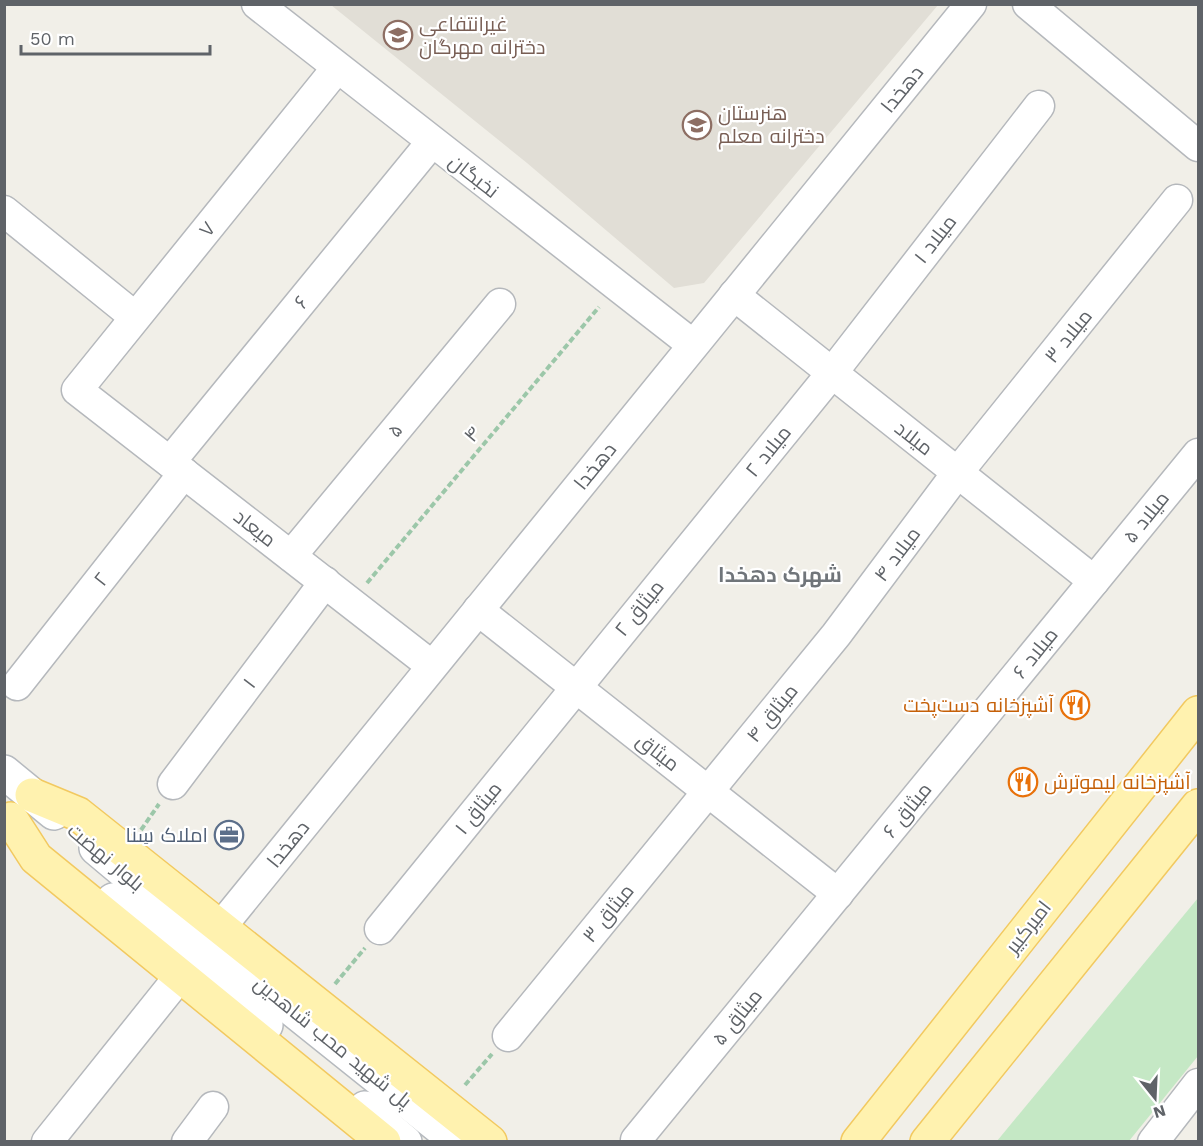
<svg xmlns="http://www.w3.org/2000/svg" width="1203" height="1146" font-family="'Work Sans',Cairo,sans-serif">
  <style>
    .education { fill: #e1ded6 }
    .green { fill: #c5e8c5 }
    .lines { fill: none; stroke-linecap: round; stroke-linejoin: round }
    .street-casing { stroke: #b5b8bc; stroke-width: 33 }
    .secondary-casing { stroke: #b6babf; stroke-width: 36 }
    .primary-casing { stroke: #f2c960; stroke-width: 36 }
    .path { stroke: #9cc7a9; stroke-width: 4; stroke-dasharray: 6 3; stroke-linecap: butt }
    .street { stroke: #fff; stroke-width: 30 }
    .secondary { stroke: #fff; stroke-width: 33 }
    .primary { stroke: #fff2af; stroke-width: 33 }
    .labels { text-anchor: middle; stroke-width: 4.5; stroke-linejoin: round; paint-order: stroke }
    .education-label { font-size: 20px; fill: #785e54; stroke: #fff; text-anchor: start }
    .street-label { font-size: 20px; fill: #5f6368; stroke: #fff }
    .food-label { font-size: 20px; fill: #c56008; stroke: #fff; text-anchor: end }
    .service-label { font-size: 20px; fill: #4e5e75; stroke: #fff; text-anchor: end }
    .neighbourhood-label { font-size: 21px; font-weight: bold; fill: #70757a; stroke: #fff }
  </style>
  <rect width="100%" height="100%" fill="#f1efe8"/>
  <polygon class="education" points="331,5 938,5 704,283 674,288 527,163"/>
  <polygon class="green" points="1198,898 1198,1056 1129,1141 997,1141"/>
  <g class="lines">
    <g class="street-casing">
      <g id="street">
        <polyline points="257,4 693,345"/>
        <polyline points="1028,4 1198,146"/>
        <polyline points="337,68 77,390 432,666"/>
        <polyline points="4,211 135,317"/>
        <polyline points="734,295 1094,581"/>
        <polyline points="170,462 431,143"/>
        <polyline points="291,556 500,304"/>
        <polyline points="478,610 838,894"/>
        <polyline points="17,685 184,473"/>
        <polyline points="173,784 325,582"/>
        <polyline points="219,929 971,4"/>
        <polyline points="380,929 832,373 1039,106"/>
        <polyline points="508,1036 836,635 958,472 1177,200"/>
        <polyline points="636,1140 1198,454"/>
        <polyline points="47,1142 180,976"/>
        <polyline points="187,1142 213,1107"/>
        <polyline points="1153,1142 1198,1084"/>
      </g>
    </g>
    <g class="secondary-casing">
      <g id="secondary">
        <polyline points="4,772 54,813"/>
        <polyline points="96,848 208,942 458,1142"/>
        <polyline points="113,900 266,1025"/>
        <polyline points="365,1108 405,1142"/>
      </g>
    </g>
    <g class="primary-casing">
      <g id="primary">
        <polyline points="32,795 78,814 490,1142"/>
        <polyline points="11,819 36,858 384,1142"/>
        <polyline points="858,1142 1198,713"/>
        <polyline points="927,1142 1198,806"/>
      </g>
    </g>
    <g class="path">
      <polyline points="367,583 599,307"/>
      <polyline points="141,830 159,804"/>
      <polyline points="335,984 365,948"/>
      <polyline points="465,1085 492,1054"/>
    </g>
    <use href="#street" class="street"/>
    <use href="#secondary" class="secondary"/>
    <use href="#primary" class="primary"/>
  </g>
  <defs>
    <g id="school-ring" transform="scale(1.5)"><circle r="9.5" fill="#fff" stroke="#8d6e63" stroke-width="1.5"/><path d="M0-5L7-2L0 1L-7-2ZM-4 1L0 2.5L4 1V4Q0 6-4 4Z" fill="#8d6e63"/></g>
    <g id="restaurant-ring" transform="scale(1.5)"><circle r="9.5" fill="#fff" stroke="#e8710a" stroke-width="1.5"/><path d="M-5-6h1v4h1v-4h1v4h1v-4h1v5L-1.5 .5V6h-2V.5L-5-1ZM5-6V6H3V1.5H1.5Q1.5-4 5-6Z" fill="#e8710a"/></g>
    <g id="office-ring" transform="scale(1.5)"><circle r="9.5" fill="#fff" stroke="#5c6f8a" stroke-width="1.5"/><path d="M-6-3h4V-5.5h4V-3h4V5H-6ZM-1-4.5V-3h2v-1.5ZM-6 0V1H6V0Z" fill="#5c6f8a"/></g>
  </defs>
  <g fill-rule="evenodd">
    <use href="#school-ring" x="398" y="35"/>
    <use href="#school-ring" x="697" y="125"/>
    <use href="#restaurant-ring" x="1075" y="705"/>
    <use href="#restaurant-ring" x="1023" y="782"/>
    <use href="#office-ring" x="229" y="835"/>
  </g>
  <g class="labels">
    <g class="education-label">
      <text x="419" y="31">غیرانتفاعی<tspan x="419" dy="23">دخترانه مهرگان</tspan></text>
      <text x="718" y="120">هنرستان<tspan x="718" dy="23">دخترانه معلم</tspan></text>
    </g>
    <g class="street-label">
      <text transform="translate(902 89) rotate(-51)" y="7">دهخدا</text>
      <text transform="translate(474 176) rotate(38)" y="7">نخبگان</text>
      <text transform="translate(207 229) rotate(-51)" y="7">۷</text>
      <text transform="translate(935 239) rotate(-52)" y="7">میلاد ۱</text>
      <text transform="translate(301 302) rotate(-51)" y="7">۶</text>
      <text transform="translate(1068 336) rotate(-51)" y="7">میلاد ۳</text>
      <text transform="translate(395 430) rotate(-50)" y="7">۵</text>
      <text transform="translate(472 434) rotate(-50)" y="7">۴</text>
      <text transform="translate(914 438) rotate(38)" y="7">میلاد</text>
      <text transform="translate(768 451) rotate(-51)" y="7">میلاد ۲</text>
      <text transform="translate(595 466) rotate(-51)" y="7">دهخدا</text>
      <text transform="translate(1146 517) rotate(-51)" y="7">میلاد ۵</text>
      <text transform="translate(255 528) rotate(38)" y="7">میعاد</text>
      <text transform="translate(897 554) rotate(-53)" y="7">میلاد ۴</text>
      <text transform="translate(101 579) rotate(-52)" y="7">۲</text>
      <text transform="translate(639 608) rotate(-51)" y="7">میثاق ۲</text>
      <text transform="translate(1035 653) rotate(-51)" y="7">میلاد ۶</text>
      <text transform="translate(249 683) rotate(-53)" y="7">۱</text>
      <text transform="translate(772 713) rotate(-51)" y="7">میثاق ۴</text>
      <text transform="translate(658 752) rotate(38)" y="7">میثاق</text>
      <text transform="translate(478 808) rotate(-51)" y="7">میثاق ۱</text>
      <text transform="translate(907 810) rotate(-51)" y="7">میثاق ۶</text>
      <text transform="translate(288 844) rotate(-51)" y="7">دهخدا</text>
      <text transform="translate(106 857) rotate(40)" y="7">بلوار نهضت</text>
      <text transform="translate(608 913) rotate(-51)" y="7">میثاق ۳</text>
      <text transform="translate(1028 927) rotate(-52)" y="7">امیرکبیر</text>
      <text transform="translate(737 1017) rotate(-51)" y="7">میثاق ۵</text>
      <text transform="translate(333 1042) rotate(39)" y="7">پل شهید محب شاهدین</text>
    </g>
    <g class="food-label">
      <text x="1054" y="712">آشپزخانه دست‌پخت</text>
      <text x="1044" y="789" text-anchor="start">آشپزخانه لیموترش</text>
    </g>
    <g class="service-label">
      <text x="208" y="842">املاک سِنا</text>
    </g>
    <g class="neighbourhood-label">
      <text x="780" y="582">شهرک دهخدا</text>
    </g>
  </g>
  <rect width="1203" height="1146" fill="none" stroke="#5f6368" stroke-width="12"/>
  <g transform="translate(1155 1098) rotate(162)" stroke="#ffffff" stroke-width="4.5" paint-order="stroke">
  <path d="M0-4.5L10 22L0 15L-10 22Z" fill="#5f6368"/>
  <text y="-9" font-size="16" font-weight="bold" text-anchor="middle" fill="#5f6368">N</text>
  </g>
  <path d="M21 45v9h189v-9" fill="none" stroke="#5f6368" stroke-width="3"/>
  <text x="30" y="45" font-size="18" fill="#5f6368" stroke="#ffffff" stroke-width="4.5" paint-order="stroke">50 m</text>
</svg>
